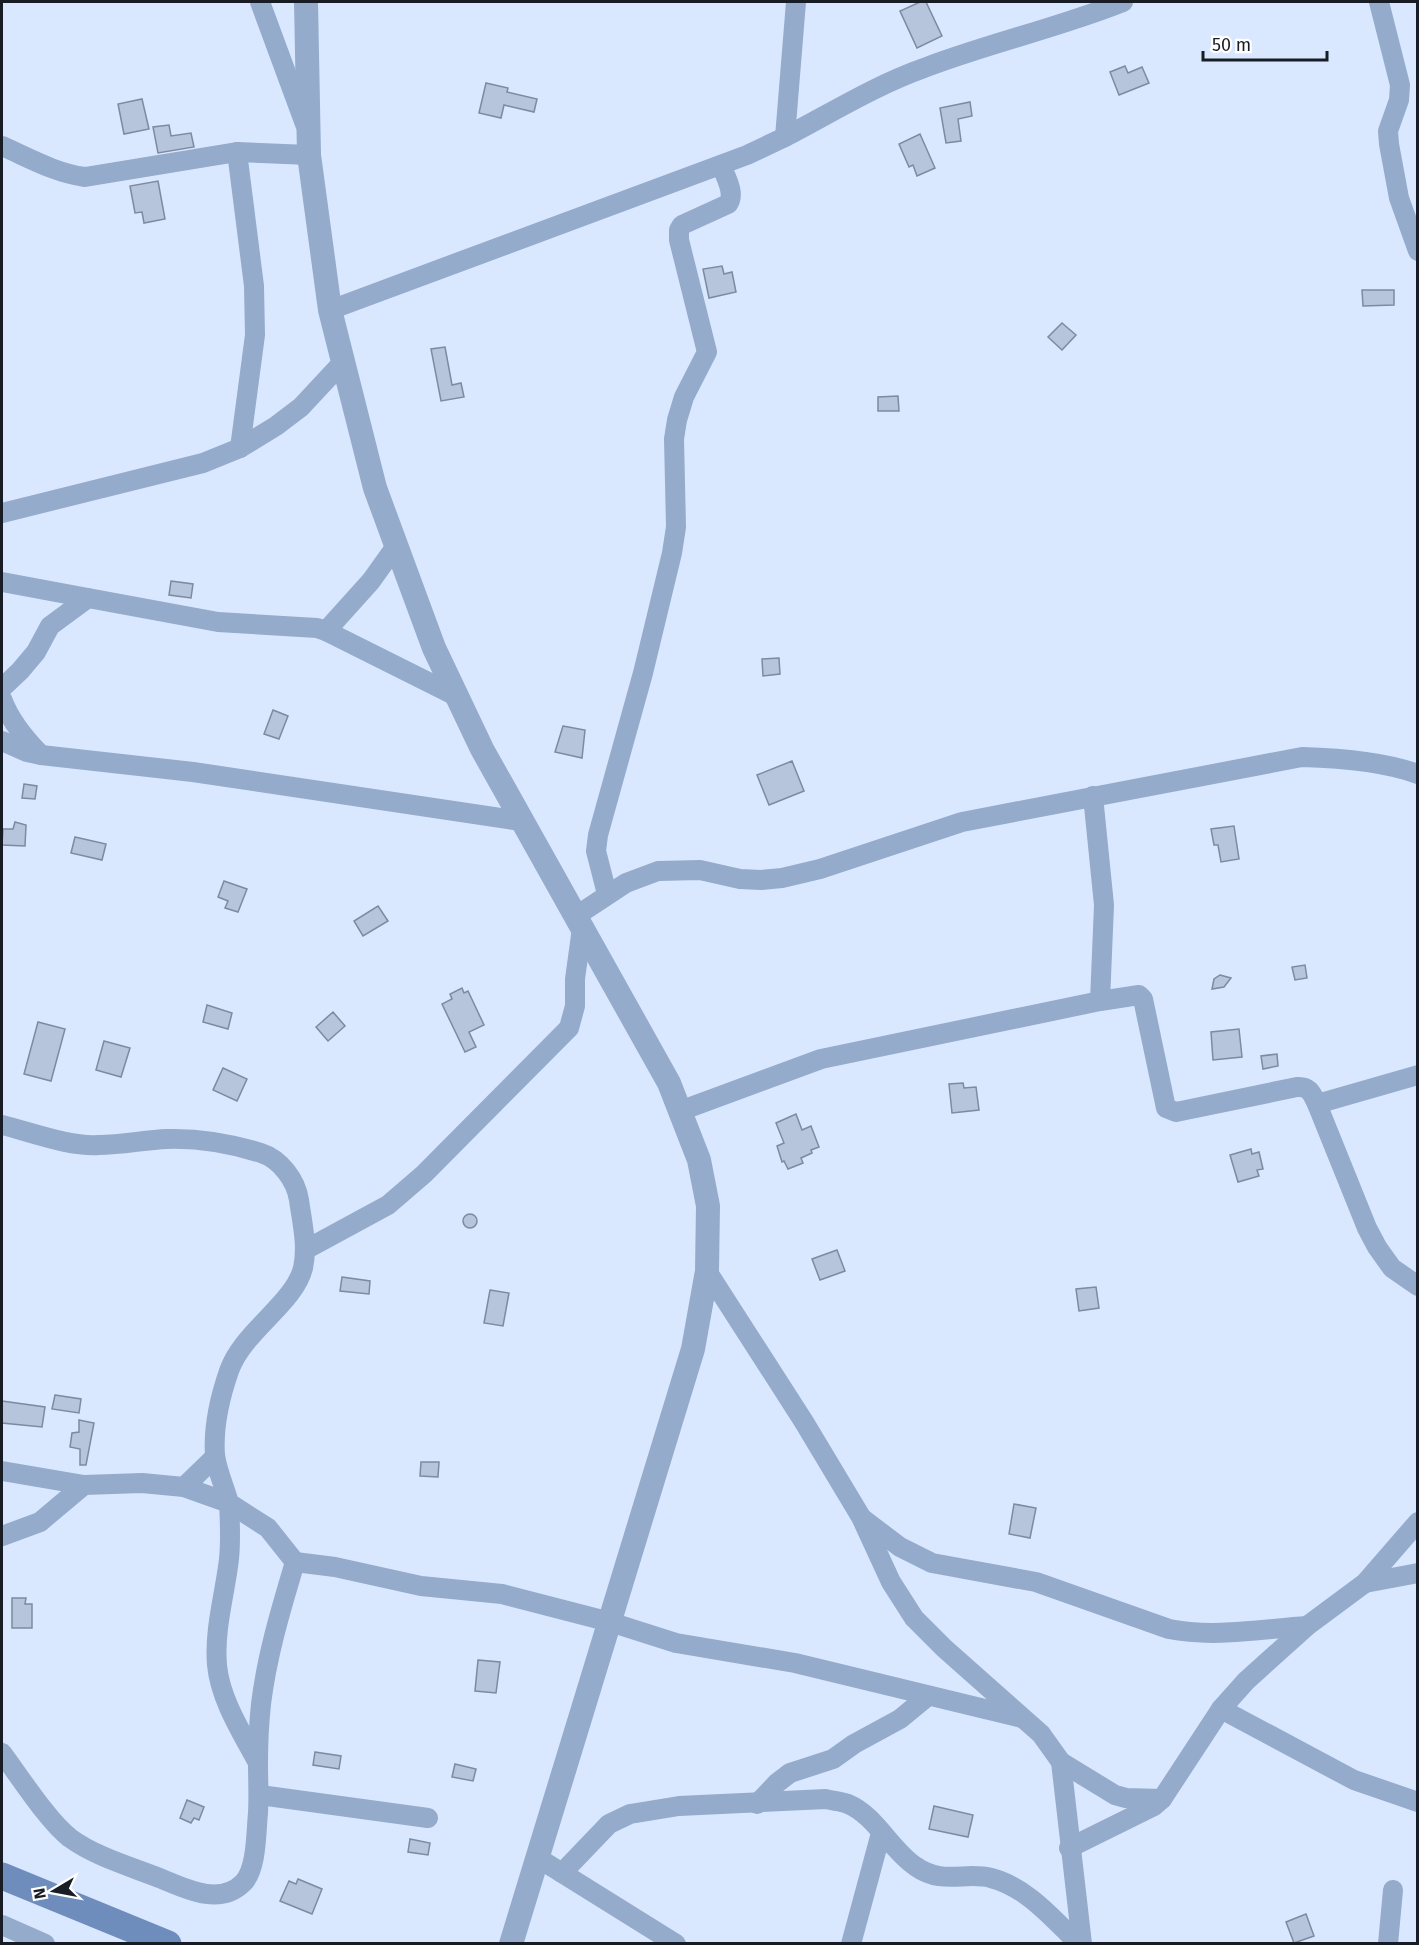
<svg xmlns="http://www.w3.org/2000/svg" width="1419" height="1945" font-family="'Fira Sans',sans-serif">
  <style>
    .building { fill: #b6c5db; stroke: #7d8a9f; stroke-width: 1.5 }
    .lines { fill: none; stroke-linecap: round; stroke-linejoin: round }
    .minor { stroke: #95abcb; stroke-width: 20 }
    .tertiary { stroke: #95abcb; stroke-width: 24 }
    .secondary { stroke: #6e8dbc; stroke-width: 27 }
  </style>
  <rect width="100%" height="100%" fill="#d9e8ff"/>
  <g class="building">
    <polygon points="920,2 926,2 942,36 917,48 900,11"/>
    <polygon points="1125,66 1128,73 1142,67 1149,83 1119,95 1110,72"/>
    <polygon points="486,83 508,88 507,92 537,99 534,112 504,105 501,118 479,113"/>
    <polygon points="142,99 149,129 124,134 118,104"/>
    <polygon points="970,102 972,116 958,119 961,141 946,143 940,108"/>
    <polygon points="169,125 171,136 191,133 194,147 158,153 153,127"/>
    <polygon points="920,134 935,168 917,176 913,165 909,167 899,144"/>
    <polygon points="158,181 165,219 144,223 142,212 135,213 130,186"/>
    <polygon points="722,266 724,274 732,272 736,292 709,298 703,269"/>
    <polygon points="1362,290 1394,290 1394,305 1363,306"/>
    <polygon points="1062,323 1076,335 1062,350 1048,337"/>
    <polygon points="445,347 452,385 461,383 464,397 441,401 431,349"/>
    <polygon points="898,396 899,411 878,411 878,397"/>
    <polygon points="171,581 193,584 191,598 169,595"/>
    <polygon points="779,658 780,674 763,676 762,659"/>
    <polygon points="273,710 288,716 279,739 264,734"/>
    <polygon points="563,726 585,730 582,758 555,752"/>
    <polygon points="792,761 804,791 769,805 757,775"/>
    <polygon points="24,784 37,786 35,799 22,798"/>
    <polygon points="15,822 26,825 25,846 2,845 3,829 13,829"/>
    <polygon points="1234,826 1239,859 1221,862 1218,845 1214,845 1211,829"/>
    <polygon points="75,837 106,844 102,860 71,853"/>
    <polygon points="224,881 247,889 238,912 225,908 228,901 218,897"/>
    <polygon points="378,906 388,921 363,936 354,921"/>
    <polygon points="1305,965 1307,978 1295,980 1292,967"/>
    <polygon points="1220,975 1231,978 1224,987 1212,989 1214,979"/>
    <polygon points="462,988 464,993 468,991 484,1025 469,1032 476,1047 465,1052 442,1004 452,999 450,994"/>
    <polygon points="207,1005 232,1013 228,1029 203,1022"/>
    <polygon points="333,1012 345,1026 328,1041 316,1027"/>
    <polygon points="38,1022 65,1029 51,1081 24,1074"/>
    <polygon points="1239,1029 1242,1057 1213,1060 1211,1032"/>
    <polygon points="104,1041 130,1048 121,1077 96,1070"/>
    <polygon points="1277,1054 1278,1066 1263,1069 1261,1056"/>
    <polygon points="223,1068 247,1079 237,1101 213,1090"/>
    <polygon points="963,1083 964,1088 976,1087 979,1110 952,1113 949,1084"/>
    <polygon points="796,1114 802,1130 811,1126 819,1147 811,1150 812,1153 801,1158 803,1163 788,1169 784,1161 782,1162 777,1146 784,1143 776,1123"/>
    <polygon points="1251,1149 1252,1154 1259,1152 1263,1169 1257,1170 1259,1176 1238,1182 1230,1155"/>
    <circle cx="470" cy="1221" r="7"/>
    <polygon points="837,1250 845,1271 820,1280 812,1259"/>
    <polygon points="342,1277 370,1281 369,1294 340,1291"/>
    <polygon points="1096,1287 1099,1308 1079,1311 1076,1289"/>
    <polygon points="490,1290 509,1293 503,1326 484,1323"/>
    <polygon points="55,1395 81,1399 79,1413 52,1409"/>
    <polygon points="2,1401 45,1407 42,1427 2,1423"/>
    <polygon points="79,1420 94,1423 86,1465 80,1465 80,1449 70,1447 72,1433 79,1432"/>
    <polygon points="421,1462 439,1462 438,1477 420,1476"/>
    <polygon points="1014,1504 1036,1508 1030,1538 1009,1534"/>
    <polygon points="12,1598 26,1598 25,1604 32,1604 32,1628 12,1628"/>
    <polygon points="478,1660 500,1662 496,1693 475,1691"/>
    <polygon points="315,1752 341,1756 339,1769 313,1765"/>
    <polygon points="455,1764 476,1769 473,1781 452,1777"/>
    <polygon points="187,1800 204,1807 199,1820 194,1818 191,1823 180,1818"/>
    <polygon points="934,1806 973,1815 968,1837 929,1829"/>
    <polygon points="410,1839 430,1843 428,1855 408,1852"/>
    <polygon points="298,1879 322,1889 312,1914 280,1901 289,1881 296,1884"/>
    <polygon points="1306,1914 1314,1936 1294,1943 1286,1922"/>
  </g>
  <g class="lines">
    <g class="minor">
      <polyline points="260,2 305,124"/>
      <polyline points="1379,2 1400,85 1399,100 1388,131 1389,144 1399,198 1418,251"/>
      <path d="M785 137C831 113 876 85 924 68 989 43 1058 28 1123 2"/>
      <path d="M2 146C29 158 55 173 85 177L237 152 309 155"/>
      <polyline points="237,152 254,286 255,335 240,448"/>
      <polyline points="330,310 747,155 785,137 796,2"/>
      <polyline points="2,513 203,463 240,448 276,426 301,407 342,363"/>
      <polyline points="2,582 88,598 50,626 36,652 20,671 2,688"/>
      <polyline points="88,598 218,622 317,628 326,631 456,696"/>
      <polyline points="326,631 371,581 396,546"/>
      <path d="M2 699C10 721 24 738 41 755"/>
      <polyline points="2,741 27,752 41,755 193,772 521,821"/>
      <polyline points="1093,796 1104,905 1100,1001"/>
      <path d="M607 894 596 851 598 835 643 673 672 553 676 527 674 439 677 420 684 397 707 352 679 240V230L682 225 728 204C736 193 725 176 721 165"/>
      <path d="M576 916 626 883 658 871 700 870 740 879 761 880 782 878 820 869 962 822 1302 757C1340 758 1382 761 1418 774"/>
      <polyline points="1317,1104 1418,1075"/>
      <path d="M680 1111 821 1059 1100 1001 1139 995 1143 999 1166 1108 1176 1112 1297 1087C1310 1086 1312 1094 1317 1104L1367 1228 1377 1247 1392 1268 1418 1286"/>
      <path d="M2 1125C31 1132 69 1147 99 1145 122 1145 144 1140 167 1139 197 1138 232 1144 261 1153 280 1159 296 1180 299 1200 302 1222 308 1246 303 1268 294 1304 243 1331 229 1371 220 1397 213 1427 215 1455 217 1471 225 1488 229 1503L268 1528 295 1562C281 1609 267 1655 261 1704 259 1723 258 1743 258 1763 258 1780 259 1796 258 1813 256 1832 257 1869 243 1883 220 1906 186 1889 162 1879 132 1867 96 1857 70 1838 48 1821 20 1777 2 1753"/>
      <polyline points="305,1250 388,1205 424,1174 569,1028 575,1006 575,979 582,928"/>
      <polyline points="707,1271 804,1422 861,1517 891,1582 914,1618 944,1648 1041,1734 1061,1762 1082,1944"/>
      <polyline points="2,1471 84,1485"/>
      <polyline points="184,1487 215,1457"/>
      <path d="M863 1519 900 1547 932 1563 1036 1582 1169 1629C1214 1638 1262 1629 1307 1626"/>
      <path d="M2 1536 40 1522 84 1485 142 1483 184 1487 229 1503C230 1522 231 1540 229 1559 225 1594 214 1629 217 1665 220 1699 242 1733 258 1763"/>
      <polyline points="295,1562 335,1567 421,1586 502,1594 610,1622 676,1643 795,1663 1022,1718"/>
      <polyline points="1365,1583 1418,1573"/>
      <polyline points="1221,1709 1354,1780 1418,1802"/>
      <polyline points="1061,1762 1115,1795 1126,1798 1162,1799"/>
      <polyline points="260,1795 428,1818"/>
      <polyline points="757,1804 777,1783 790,1773 833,1759 854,1744 900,1719 928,1696"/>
      <polyline points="1069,1848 1154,1806 1162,1799 1221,1709 1246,1681 1307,1626 1365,1583 1418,1522"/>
      <polyline points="538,1858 676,1944"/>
      <path d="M562 1873 609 1824 630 1814 679 1806 826 1799C833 1801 842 1801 848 1804 875 1815 891 1850 915 1866 943 1886 965 1871 991 1878 1027 1887 1054 1920 1079 1944"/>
      <polyline points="2,1925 45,1944"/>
      <polyline points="851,1944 881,1833"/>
      <polyline points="1388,1944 1393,1890"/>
    </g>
    <polyline class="tertiary" points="306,2 309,155 330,310 375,488 434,648 482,749 669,1083 699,1160 708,1206 707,1271 693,1349 511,1944"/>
    <polyline class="secondary" points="2,1876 168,1944"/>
  </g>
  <rect width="1419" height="1945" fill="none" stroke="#181d25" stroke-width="6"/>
  <g transform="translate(54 1891) rotate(260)" stroke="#ffffff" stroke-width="4.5" paint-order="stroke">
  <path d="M0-4.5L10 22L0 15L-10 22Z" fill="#181d25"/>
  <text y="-9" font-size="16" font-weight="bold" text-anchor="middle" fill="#181d25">N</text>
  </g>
  <path d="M1203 51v9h124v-9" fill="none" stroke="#181d25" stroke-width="3"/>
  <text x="1212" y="51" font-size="18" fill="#181d25" stroke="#ffffff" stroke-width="4.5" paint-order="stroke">50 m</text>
</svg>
